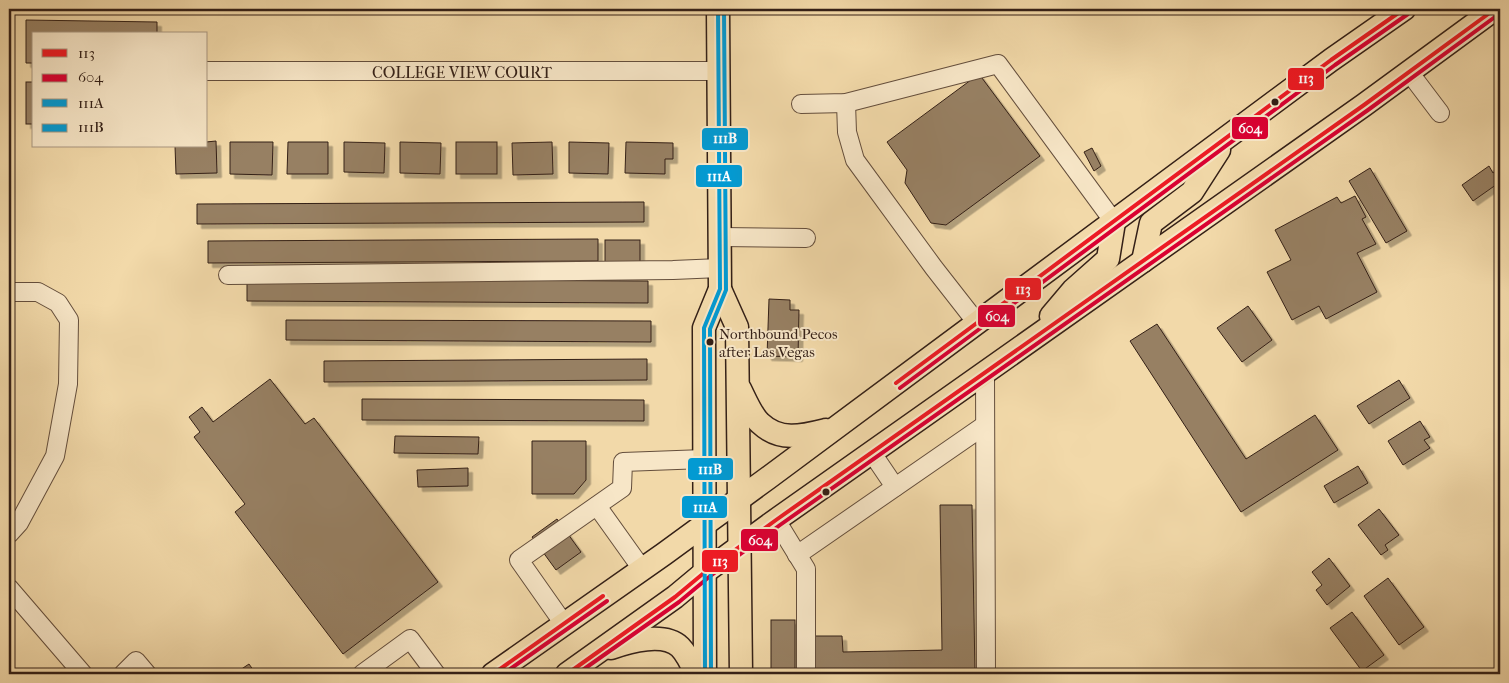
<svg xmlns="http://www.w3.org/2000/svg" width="1509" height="683" font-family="'IM FELL French Canon',serif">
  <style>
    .building { fill: #978063; stroke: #342017; filter: url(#shadow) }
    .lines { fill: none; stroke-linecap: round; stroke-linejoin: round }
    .minor-casing { stroke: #644e3c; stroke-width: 20 }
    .major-casing { stroke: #342017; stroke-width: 25 }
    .minor { stroke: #f7e6c7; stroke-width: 18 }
    .major { stroke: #f2d9a9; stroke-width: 22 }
    .bus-1-casing { stroke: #f7e6c7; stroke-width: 8 }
    .bus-2-casing { stroke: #f7e6c7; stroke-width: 8 }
    .bus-3-casing { stroke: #f7e6c7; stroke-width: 8 }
    .bus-4-casing { stroke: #f7e6c7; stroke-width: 8 }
    .bus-1 { stroke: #ed1b24; stroke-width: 4 }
    .bus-2 { stroke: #da0032; stroke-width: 4 }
    .bus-3 { stroke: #039ad2; stroke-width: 4 }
    .bus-4 { stroke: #039ad2; stroke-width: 4 }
    .bus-dot { fill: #342017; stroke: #f7e6c7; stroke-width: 2 }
    .labels { text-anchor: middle; stroke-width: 4; stroke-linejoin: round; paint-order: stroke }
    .bus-label { font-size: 15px; fill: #342017; stroke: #f7e6c7; text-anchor: start }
    .street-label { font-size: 16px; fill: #342017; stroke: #f7e6c7 }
    .line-badge { stroke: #f7e6c7; stroke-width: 2 }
    .badge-label { font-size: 14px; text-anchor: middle; font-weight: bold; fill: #fff }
  </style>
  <defs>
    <filter id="shadow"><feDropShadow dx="4.5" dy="4.5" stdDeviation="0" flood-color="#0004"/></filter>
  </defs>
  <rect width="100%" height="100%" fill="#f2d9a9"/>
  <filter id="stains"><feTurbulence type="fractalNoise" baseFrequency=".004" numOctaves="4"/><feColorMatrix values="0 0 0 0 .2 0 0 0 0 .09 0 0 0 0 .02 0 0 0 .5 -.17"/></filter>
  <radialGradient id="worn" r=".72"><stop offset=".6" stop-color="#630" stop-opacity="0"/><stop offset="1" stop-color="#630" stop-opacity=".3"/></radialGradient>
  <g class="building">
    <polygon points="26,20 157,22 157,34 34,34 34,63 26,63"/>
    <polygon points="979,74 1040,156 946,225 931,223 905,183 907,170 887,142"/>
    <rect x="26" y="82" width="8" height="42"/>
    <polygon points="216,141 217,173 176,174 175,146 206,146 206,142"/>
    <polygon points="230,142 273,142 272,175 230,174"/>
    <polygon points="288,142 328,142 328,174 287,174"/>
    <polygon points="344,142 385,143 384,173 344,172"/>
    <polygon points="400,142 441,143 440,174 400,173"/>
    <rect x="456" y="142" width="41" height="32"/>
    <polygon points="552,142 553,174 513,175 512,143"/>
    <polygon points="569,142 609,143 608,174 569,173"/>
    <polygon points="626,142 673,143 673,159 665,159 665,174 625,173"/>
    <polygon points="1092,148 1101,166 1094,171 1084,152"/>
    <polygon points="1489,166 1493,173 1500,168 1500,182 1473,201 1462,185"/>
    <polygon points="1370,168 1407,231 1386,243 1349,181"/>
    <polygon points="1355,196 1366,217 1362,219 1376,244 1357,253 1377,292 1326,319 1319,306 1292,320 1267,272 1291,260 1275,230 1337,197 1341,203"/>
    <polygon points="644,202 644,222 197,224 197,204"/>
    <polygon points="598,239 598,261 208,263 208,241"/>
    <rect x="605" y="240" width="35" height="22"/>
    <polygon points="247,279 648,281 648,303 247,301"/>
    <polygon points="769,299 790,300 790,310 799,310 798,357 767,356"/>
    <polygon points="1248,306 1272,340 1242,362 1217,328"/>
    <polygon points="286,320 651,321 651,342 286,340"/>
    <polygon points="1157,324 1246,459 1315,415 1338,450 1241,512 1130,341"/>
    <rect x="1497" y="350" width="3" height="29"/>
    <polygon points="647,359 647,380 324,382 324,361"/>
    <polygon points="270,379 305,424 314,418 438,582 343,654 235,512 245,504 194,437 200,432 189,417 202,407 213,422"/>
    <polygon points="1399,380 1410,398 1369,424 1357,406"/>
    <polygon points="362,399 644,400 644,421 362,420"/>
    <rect x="1497" y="411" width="3" height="27"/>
    <polygon points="1420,421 1430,437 1424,440 1430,448 1403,465 1388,441"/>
    <polygon points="395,436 479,437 478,454 394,453"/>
    <polygon points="532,441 586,441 586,480 574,494 532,494"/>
    <polygon points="1358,466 1368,483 1334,503 1324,486"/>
    <polygon points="468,468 468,486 418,487 417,470"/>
    <polygon points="1500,487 1500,611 1499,611 1499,592 1495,592 1496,565 1500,565 1500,532 1496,532 1496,504 1500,504"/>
    <polygon points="940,505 972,505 975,674 814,674 813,636 842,636 843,652 942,650"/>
    <polygon points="1379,509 1399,535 1385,545 1388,550 1381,555 1358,525"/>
    <polygon points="557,519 581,552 556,570 532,537"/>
    <polygon points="1329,558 1350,586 1327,605 1316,590 1322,585 1312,572"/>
    <polygon points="1388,578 1424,627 1399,645 1364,596"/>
    <polygon points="1352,612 1384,655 1362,671 1330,628"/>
    <rect x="771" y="620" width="24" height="54"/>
    <polygon points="249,664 256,674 234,674"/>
  </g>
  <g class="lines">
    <g class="minor-casing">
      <g id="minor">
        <polyline points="206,71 718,71"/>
        <polyline points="1409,72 1440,113"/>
        <polyline points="846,103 847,132 855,160 934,268 977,323"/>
        <polyline points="801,104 846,103 998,64 1114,222"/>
        <polyline points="720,237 806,238"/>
        <polyline points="228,275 673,270 720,268"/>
        <polyline points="9,292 38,292 58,303 69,320 68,384 55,456 19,523 9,534"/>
        <polyline points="985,373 986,674"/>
        <polyline points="872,453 895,487"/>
        <polyline points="597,506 642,569"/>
        <polyline points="776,520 806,569 806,674"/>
        <polyline points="797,555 985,425"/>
        <polyline points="9,588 83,674"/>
        <polyline points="564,624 519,560 622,488 623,462 704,459"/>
        <polyline points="123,674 136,661 147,674"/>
        <polyline points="362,674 410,639 436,674"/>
      </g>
    </g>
    <g class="major-casing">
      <g id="major">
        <polyline points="1143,261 1151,223 1192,192 1219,150"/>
        <polyline points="720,289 737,327 741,674"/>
        <polyline points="1051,316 1073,290 1108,259 1114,222"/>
        <path d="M740 389C745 399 752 416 760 423 780 442 802 436 826 430"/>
        <path d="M611 648C630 641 664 632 680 647 687 654 692 665 696 674"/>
        <polyline points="493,674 664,554 768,478 1331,60 1404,9"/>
        <polyline points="567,674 675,597 705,572 776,520 1364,105 1495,9"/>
        <polyline points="705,674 704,328 720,289 718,9"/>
      </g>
    </g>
    <use href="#minor" class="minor"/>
    <use href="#major" class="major"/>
    <g class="bus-1-casing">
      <g id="bus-1">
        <polyline points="896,383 1331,60 1404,9"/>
        <polyline points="493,674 603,596"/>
        <polyline points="567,674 675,597 705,572 776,520 1364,105 1495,9"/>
      </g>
    </g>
    <g class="bus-2-casing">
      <g id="bus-2">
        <polyline points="900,388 1335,65 1408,14"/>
        <polyline points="503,674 607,601"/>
        <polyline points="577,674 679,602 709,577 780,525 1368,110 1499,14"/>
      </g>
    </g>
    <g class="bus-3-casing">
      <polyline id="bus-3" points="705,674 704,328 720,289 718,9"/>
    </g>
    <g class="bus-4-casing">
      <polyline id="bus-4" points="711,674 710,329 726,290 724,9"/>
    </g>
    <use href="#bus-1" class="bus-1"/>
    <use href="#bus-2" class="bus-2"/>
    <use href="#bus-3" class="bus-3"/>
    <use href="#bus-4" class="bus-4"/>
  </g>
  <g class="bus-dot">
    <circle cx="1275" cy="102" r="4.5"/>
    <circle cx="710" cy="342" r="4.5"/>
    <circle cx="826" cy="492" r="4.5"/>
  </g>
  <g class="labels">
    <g class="bus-label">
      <text x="719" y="339">Northbound Pecos<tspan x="719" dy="18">after Las Vegas</tspan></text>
    </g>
    <g class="street-label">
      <text x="462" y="78">COLLEGE VIEW COURT</text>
    </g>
  </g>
  <g class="line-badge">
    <rect x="1287" y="67" width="38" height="24" rx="5" fill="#ed1b24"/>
    <rect x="1231" y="116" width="38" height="24" rx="5" fill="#da0032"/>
    <rect x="701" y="127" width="48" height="24" rx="5" fill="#039ad2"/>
    <rect x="695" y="164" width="48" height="24" rx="5" fill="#039ad2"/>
    <rect x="1004" y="277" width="38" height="24" rx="5" fill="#ed1b24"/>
    <rect x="977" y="304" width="39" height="24" rx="5" fill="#da0032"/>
    <rect x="687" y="457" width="47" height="24" rx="5" fill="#039ad2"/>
    <rect x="681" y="495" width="47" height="24" rx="5" fill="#039ad2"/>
    <rect x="740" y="528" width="39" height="24" rx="5" fill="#da0032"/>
    <rect x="701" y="549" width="38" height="24" rx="5" fill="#ed1b24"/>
  </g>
  <g class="badge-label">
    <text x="1306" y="83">113</text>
    <text x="1250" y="133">604</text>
    <text x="725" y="143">111B</text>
    <text x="719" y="181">111A</text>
    <text x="1023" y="294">113</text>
    <text x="997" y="321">604</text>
    <text x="710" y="474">111B</text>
    <text x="705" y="512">111A</text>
    <text x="760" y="545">604</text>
    <text x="720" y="566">113</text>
  </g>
  <rect width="1509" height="683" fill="none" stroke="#f2d9a9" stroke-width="30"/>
  <rect x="10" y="10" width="1489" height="663" fill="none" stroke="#342017" stroke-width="2.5"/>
  <rect x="15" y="15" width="1479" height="653" fill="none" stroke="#342017"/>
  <rect x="32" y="32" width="175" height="115" fill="#f7e6c7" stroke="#a99781"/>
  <rect x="42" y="49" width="25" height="8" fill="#ed1b24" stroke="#a99781"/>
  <text x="78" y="58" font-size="15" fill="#342017">113</text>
  <rect x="42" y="74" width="25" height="8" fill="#da0032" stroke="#a99781"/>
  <text x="78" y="82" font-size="15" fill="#342017">604</text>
  <rect x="42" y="99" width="25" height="8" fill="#039ad2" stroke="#a99781"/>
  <text x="78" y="108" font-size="15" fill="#342017">111A</text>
  <rect x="42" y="124" width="25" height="8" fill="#039ad2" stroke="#a99781"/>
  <text x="78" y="132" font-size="15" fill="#342017">111B</text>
  <rect width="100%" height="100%" filter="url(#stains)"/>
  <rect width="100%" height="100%" fill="url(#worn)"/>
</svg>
